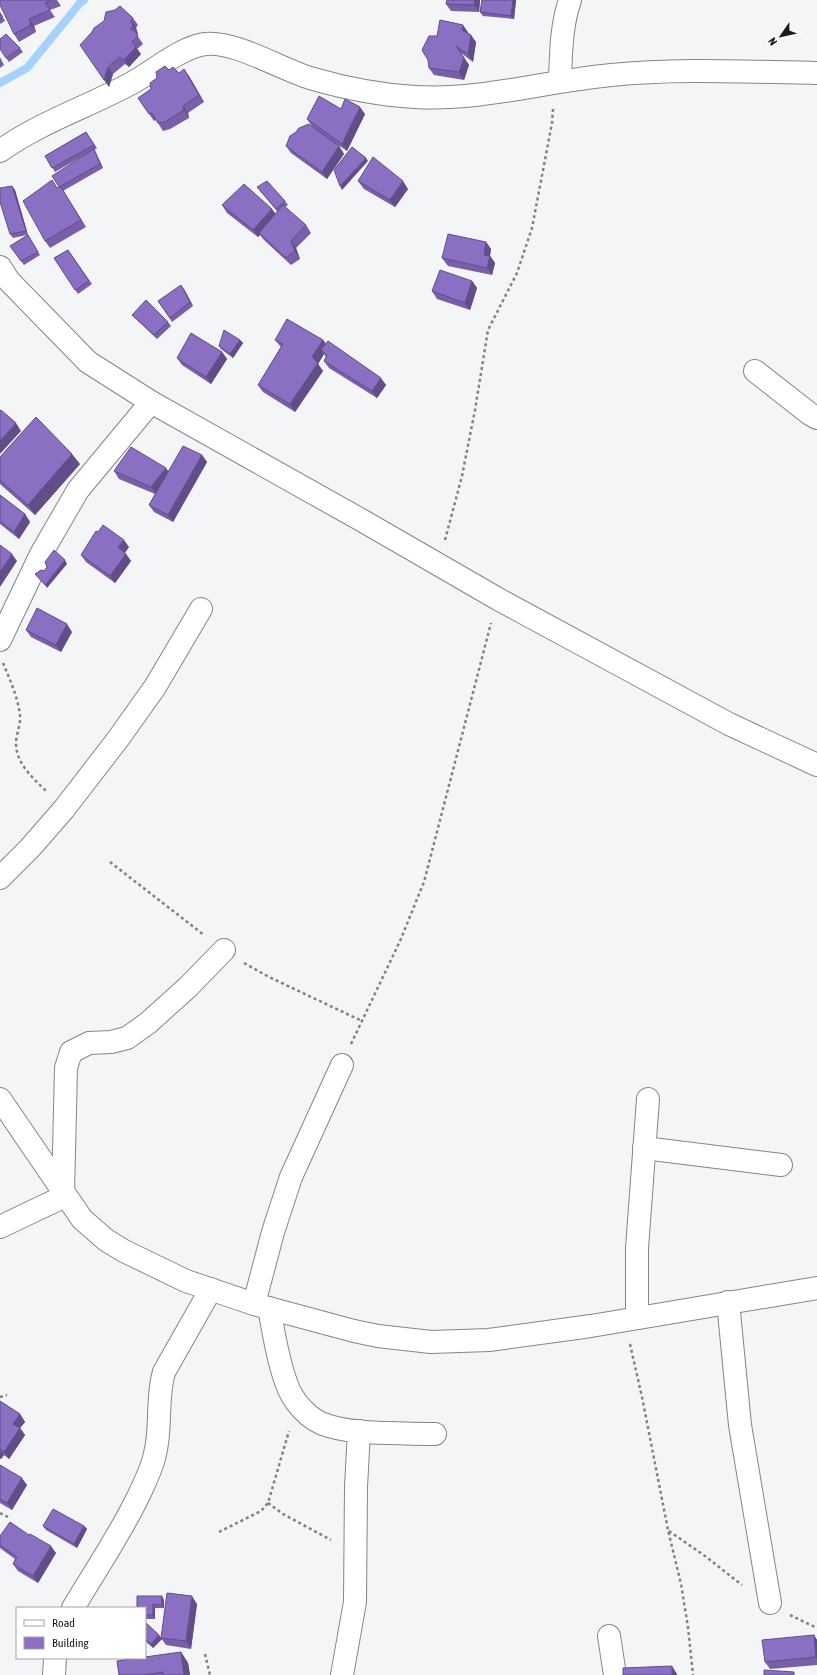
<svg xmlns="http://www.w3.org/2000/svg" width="817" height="1675" font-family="'Asap Condensed',sans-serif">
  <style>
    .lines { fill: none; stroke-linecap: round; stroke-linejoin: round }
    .stream { stroke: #a5d1fb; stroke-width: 8 }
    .minor-casing { stroke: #848688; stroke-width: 24 }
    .path { stroke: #808183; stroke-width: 2.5; stroke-dasharray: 3 3; stroke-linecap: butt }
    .minor { stroke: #fff; stroke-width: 22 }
    .wall { fill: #785fa8 }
    .shaded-wall { fill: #614e88 }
    .building { fill: #8b6fc3; stroke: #614e88 }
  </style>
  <rect width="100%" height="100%" fill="#f3f5f7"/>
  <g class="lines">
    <polyline class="stream" points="0,83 27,68 80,3 84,0"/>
    <g class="minor-casing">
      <g id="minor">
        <path d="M560 81C561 54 561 26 570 0"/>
        <path d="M0 151C39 123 87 107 130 84 151 73 181 47 205 44 233 40 281 69 310 78 344 88 380 95 415 97 481 101 546 81 611 75 680 68 748 72 817 73"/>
        <polyline points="0,267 9,281 88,362 151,402 363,521 498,599 729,724 817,765"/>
        <polyline points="755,371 810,414 817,418"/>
        <polyline points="0,640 41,554 78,490 151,402"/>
        <polyline points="0,878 30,848 64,809 118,739 155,687 201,609"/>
        <polyline points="0,1099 82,1219 106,1240 124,1251 186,1281 254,1304 354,1331 378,1336 431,1342 489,1340 591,1326 817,1288"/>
        <polyline points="644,1148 781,1165"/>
        <polyline points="63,1193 66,1068 71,1052 89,1043 111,1042 127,1038 148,1023 188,987 224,950"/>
        <polyline points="0,1227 65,1196"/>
        <polyline points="728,1302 740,1425 770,1603"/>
        <polyline points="254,1304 273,1232 291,1177 342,1065"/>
        <path d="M269 1308C274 1333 277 1358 286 1382 292 1401 309 1421 329 1426 359 1435 403 1433 435 1434"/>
        <polyline points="637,1318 637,1248 648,1099"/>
        <path d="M73 1608C95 1571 119 1536 138 1497 144 1484 152 1469 155 1454 162 1426 156 1399 164 1372L211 1289"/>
        <polyline points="609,1636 615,1675"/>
        <polyline points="54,1675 55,1658"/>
        <polyline points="342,1675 355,1602 356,1487 359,1431"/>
      </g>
    </g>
    <g class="path">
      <polyline points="445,540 462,476 475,410 488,330 517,273 532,228 552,123 553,109"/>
      <path d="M3 663C10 680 18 697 20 716 21 725 16 734 16 743 16 764 33 778 47 792"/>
      <polyline points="110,862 204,935"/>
      <polyline points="244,963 269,977 362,1021"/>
      <polyline points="351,1044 400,941 424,882 491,623"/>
      <polyline points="630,1344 642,1397 668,1530 681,1584 688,1627 693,1675"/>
      <polyline points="0,1397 7,1395"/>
      <polyline points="268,1503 283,1514 331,1540"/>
      <polyline points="0,1513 8,1517"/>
      <polyline points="669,1531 705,1556 742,1585"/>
      <polyline points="219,1532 261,1511 268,1503 289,1431"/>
      <polyline points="790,1615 817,1628"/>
      <polyline points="205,1654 210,1675"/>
    </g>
    <use href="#minor" class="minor"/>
  </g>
  <g class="wall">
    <polygon points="0,0 57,0 61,6 50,10 55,17 34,26 36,32 19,42 14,34"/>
    <polygon points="447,0 480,0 479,12 451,11 446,4"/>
    <polygon points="482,0 516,0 514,19 483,16 480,12"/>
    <polygon points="0,12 5,21 0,24"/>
    <polygon points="133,18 138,25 136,28 138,34 137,35 143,44 137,49 141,54 129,67 125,64 113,74 109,87 92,32"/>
    <polygon points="468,32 468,33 476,42 473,62 461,53 469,65 464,80 434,75 429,68 437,36"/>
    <polygon points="20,48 23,52 9,62 6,58"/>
    <polygon points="0,57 4,65 0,68"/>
    <polygon points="169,70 189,76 204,102 188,113 189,118 170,129 163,131 156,120 154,121 138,98 151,89"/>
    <polygon points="341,109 365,114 347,151 322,134 339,146 344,154 327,179 291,153 286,146 312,126 307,119"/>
    <polygon points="86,132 97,148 94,150 96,153 103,168 63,191 86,227 50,248 45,241 57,188 59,188 83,156 55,172 45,156"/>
    <polygon points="358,181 408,189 395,207 364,189"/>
    <polygon points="12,186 15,190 28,235 40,255 24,265 10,246 27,235 13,238 10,234"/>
    <polygon points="257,187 285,201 288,205 285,207 306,225 311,233 296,248 300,259 291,265 264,240 260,235 258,237 227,213 222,205 275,214 277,211"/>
    <polygon points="486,242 491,249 490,256 495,263 492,275 448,266 442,258"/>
    <polygon points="68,250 92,284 78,294 54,258"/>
    <polygon points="472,281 477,288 470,310 437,299 432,291"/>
    <polygon points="184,289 193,306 172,322 158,301"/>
    <polygon points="132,315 168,322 171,326 157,339 135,318"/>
    <polygon points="240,340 243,343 233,358 221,349 219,346"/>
    <polygon points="275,340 323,340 326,344 386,385 377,398 329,368 324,361 326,357 324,354 318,364 323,371 295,412 263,392 258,385 281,347"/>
    <polygon points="222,352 227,359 211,384 182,365 177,358"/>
    <polygon points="202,455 207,462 173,522 154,512 149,505 155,494 119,479 114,471 168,471"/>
    <polygon points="0,457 80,464 35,515 0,484"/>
    <polygon points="0,495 25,514 30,522 19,539 0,524"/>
    <polygon points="129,547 125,553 131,561 115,583 86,562 81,555"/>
    <polygon points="26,630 72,632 61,652 31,637"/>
    <polygon points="0,1401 20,1414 25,1422 20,1428 25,1435 9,1459 4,1455 1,1459 0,1458"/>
    <polygon points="0,1465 27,1485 12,1510 0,1503"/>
    <polygon points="43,1526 84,1526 87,1529 77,1548 46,1530"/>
    <polygon points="29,1535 56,1553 38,1583 18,1571 13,1564 15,1559 0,1548 0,1536"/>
    <polygon points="164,1600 164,1608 155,1608 155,1619 145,1619 145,1608"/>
    <polygon points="197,1604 191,1649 166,1645 161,1638"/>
    <polygon points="145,1622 162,1639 153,1648 145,1641"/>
    <polygon points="814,1635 817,1640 817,1665 770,1669 765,1662"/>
    <polygon points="181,1652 188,1663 190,1675 119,1675"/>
  </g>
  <g class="shaded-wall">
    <polygon points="475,0 480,0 479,12 474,5"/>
    <polygon points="513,0 516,0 514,19 511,16"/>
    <polygon points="29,19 34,26 36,32 31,25"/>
    <polygon points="131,20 136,28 138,34 133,27"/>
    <polygon points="463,25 468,32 467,37 462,30"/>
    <polygon points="471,35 476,42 473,62 468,54"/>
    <polygon points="132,42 141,54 129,67 124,60"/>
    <polygon points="456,46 469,65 464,80 459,72"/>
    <polygon points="108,67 113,74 109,87 104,80"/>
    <polygon points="184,69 189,76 204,102 199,95"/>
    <polygon points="183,106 188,113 189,118 184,110"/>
    <polygon points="360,107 365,114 347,151 342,144"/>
    <polygon points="339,146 344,154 327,179 322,172"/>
    <polygon points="94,149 96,153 103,168 100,164"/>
    <polygon points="366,158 368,161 342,190 340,186"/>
    <polygon points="403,181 408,189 395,207 390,200"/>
    <polygon points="12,186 15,190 28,235 26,231"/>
    <polygon points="61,187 86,227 81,220"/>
    <polygon points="272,209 277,216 259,233 260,235 258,237 253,230"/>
    <polygon points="291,241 296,248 300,259 295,251"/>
    <polygon points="486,242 491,249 489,262 484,255"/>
    <polygon points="490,256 495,263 492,275 487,268"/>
    <polygon points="472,281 477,288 470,310 465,303"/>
    <polygon points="181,285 184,289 193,306 190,302"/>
    <polygon points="240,340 243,343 233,358 230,354"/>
    <polygon points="323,340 328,347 321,350 324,354 318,364 323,371 295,412 290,404 312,357"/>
    <polygon points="222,352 227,359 211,384 206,377"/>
    <polygon points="381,378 386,385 377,398 372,391"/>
    <polygon points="16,423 21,431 0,454 0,441"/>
    <polygon points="72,454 80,464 35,515 28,505"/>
    <polygon points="202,455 207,462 173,522 168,515"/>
    <polygon points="166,468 171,475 156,494 151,487"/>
    <polygon points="25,514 30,522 19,539 14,532"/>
    <polygon points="124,540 129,547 123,554 118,547"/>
    <polygon points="12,554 17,561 0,587 0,572"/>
    <polygon points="126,554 131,561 115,583 110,576"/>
    <polygon points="65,560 67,564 47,588 45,585"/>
    <polygon points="67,624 72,632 61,652 56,645"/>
    <polygon points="20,1414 25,1422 20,1428 25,1435 9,1459 4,1452 13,1424"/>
    <polygon points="0,1450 4,1455 1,1459 0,1458"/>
    <polygon points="22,1478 27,1485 12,1510 7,1503"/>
    <polygon points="84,1526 87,1529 77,1548 74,1544"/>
    <polygon points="51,1546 56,1553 38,1583 33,1576"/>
    <polygon points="162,1596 164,1600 164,1608 162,1605"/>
    <polygon points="192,1596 197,1604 191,1649 186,1641"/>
    <polygon points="153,1604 155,1608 155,1619 153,1615"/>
    <polygon points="159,1635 162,1639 153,1648 151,1644"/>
    <polygon points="814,1635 817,1640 817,1659 816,1657"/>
    <polygon points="181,1652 188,1663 190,1675 184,1675"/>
    <polygon points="672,1666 677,1674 677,1675 672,1675"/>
  </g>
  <g class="building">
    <polygon points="0,0 52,0 45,3 50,10 29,19 31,25 14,34 0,5"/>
    <polygon points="447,0 475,0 474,5 446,4"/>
    <polygon points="482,0 513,0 511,16 480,12"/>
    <polygon points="120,6 133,18 131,20 133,27 130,29 135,31 138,36 132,42 136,47 124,60 120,57 108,67 104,80 80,45 92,32 94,28 104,21 106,12 115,10"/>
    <polygon points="0,13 3,17 0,19"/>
    <polygon points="440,20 463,25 462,30 471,35 468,54 456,46 464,58 459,72 429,68 428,60 422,50 429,36 437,36"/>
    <polygon points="6,34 20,48 6,58 0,49 0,44 1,43 0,41 0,39"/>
    <polygon points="165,66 169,70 173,67 179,73 184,69 199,95 183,106 184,110 165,122 158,123 152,113 149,114 138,98 151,89 150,83 157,78 156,72"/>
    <polygon points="319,96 341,109 345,99 360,107 342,144 307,119"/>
    <polygon points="309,124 339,146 322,172 286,146 290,136 296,132 299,128"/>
    <polygon points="86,132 94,145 52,168 45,156"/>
    <polygon points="352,147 366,158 340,186 334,170"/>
    <polygon points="94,149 100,164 59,187 52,176"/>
    <polygon points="373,157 403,181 390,200 358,181"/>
    <polygon points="52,180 57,188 61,187 81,220 45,241 23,201"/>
    <polygon points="267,181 285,201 276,209 257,187"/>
    <polygon points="244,184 272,209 253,230 222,205"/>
    <polygon points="12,186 26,231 10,234 0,202 0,188"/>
    <polygon points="283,205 306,225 291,241 295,251 286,258 259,233"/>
    <polygon points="448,234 486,242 484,255 490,256 487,268 442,258"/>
    <polygon points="28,235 38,252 21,261 10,246"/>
    <polygon points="68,250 89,281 75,290 54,258"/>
    <polygon points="440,270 472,281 465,303 432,291"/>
    <polygon points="181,285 190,302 170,318 158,301"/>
    <polygon points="146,300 168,322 154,335 132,315"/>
    <polygon points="287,319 323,340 312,357 318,363 290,404 258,385 283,344 275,340"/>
    <polygon points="224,330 240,340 230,354 219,346"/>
    <polygon points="191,333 222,352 206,377 177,358"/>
    <polygon points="328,341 381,378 372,391 324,361 327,355 321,350"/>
    <polygon points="1,410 16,423 0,441 0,411"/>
    <polygon points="36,417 72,454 28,505 0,480 0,457"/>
    <polygon points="183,446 202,455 168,515 149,505"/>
    <polygon points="131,447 166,468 151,487 114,471"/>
    <polygon points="0,495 25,514 14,532 0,521"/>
    <polygon points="103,525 124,540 118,547 126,554 110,576 81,555 96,531 98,532"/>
    <polygon points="0,545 12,554 0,572"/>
    <polygon points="54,550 65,560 45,585 35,574 41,570 44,571 47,567 45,562"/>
    <polygon points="37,608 67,624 56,645 26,630"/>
    <polygon points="0,1401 20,1414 13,1424 20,1428 4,1452 0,1449"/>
    <polygon points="0,1465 22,1478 7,1503 0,1499"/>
    <polygon points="53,1509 84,1526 74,1544 43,1526"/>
    <polygon points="10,1522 29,1535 30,1534 51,1546 33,1576 13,1564 17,1557 0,1545 0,1536"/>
    <polygon points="167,1593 192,1596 186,1641 161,1638"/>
    <polygon points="137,1596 162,1596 162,1605 153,1604 153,1615 145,1615 145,1608 137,1608"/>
    <polygon points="145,1622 159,1635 151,1644 145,1639"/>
    <polygon points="814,1635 816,1657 765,1662 762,1640"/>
    <polygon points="181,1652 184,1675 163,1675 163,1672 144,1675 119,1675 117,1661 138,1658 145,1658 145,1657"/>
    <polygon points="672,1666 672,1675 623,1675 623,1668"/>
    <polygon points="764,1670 794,1672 794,1675 764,1675"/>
  </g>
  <rect x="16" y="1607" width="130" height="52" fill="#ffffff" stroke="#a3a4a4"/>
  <rect x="24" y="1620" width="20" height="6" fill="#ffffff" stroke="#a3a4a4"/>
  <text x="52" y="1627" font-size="12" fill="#1a1b1c">Road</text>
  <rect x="24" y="1637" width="20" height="12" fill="#8b6fc3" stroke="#a3a4a4"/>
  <text x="52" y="1647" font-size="12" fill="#1a1b1c">Building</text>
  <g transform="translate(781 36) rotate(236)" stroke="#ffffff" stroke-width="3" paint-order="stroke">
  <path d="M0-3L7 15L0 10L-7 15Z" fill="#1a1b1c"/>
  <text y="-6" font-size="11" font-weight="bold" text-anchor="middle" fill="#1a1b1c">N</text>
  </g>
</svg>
